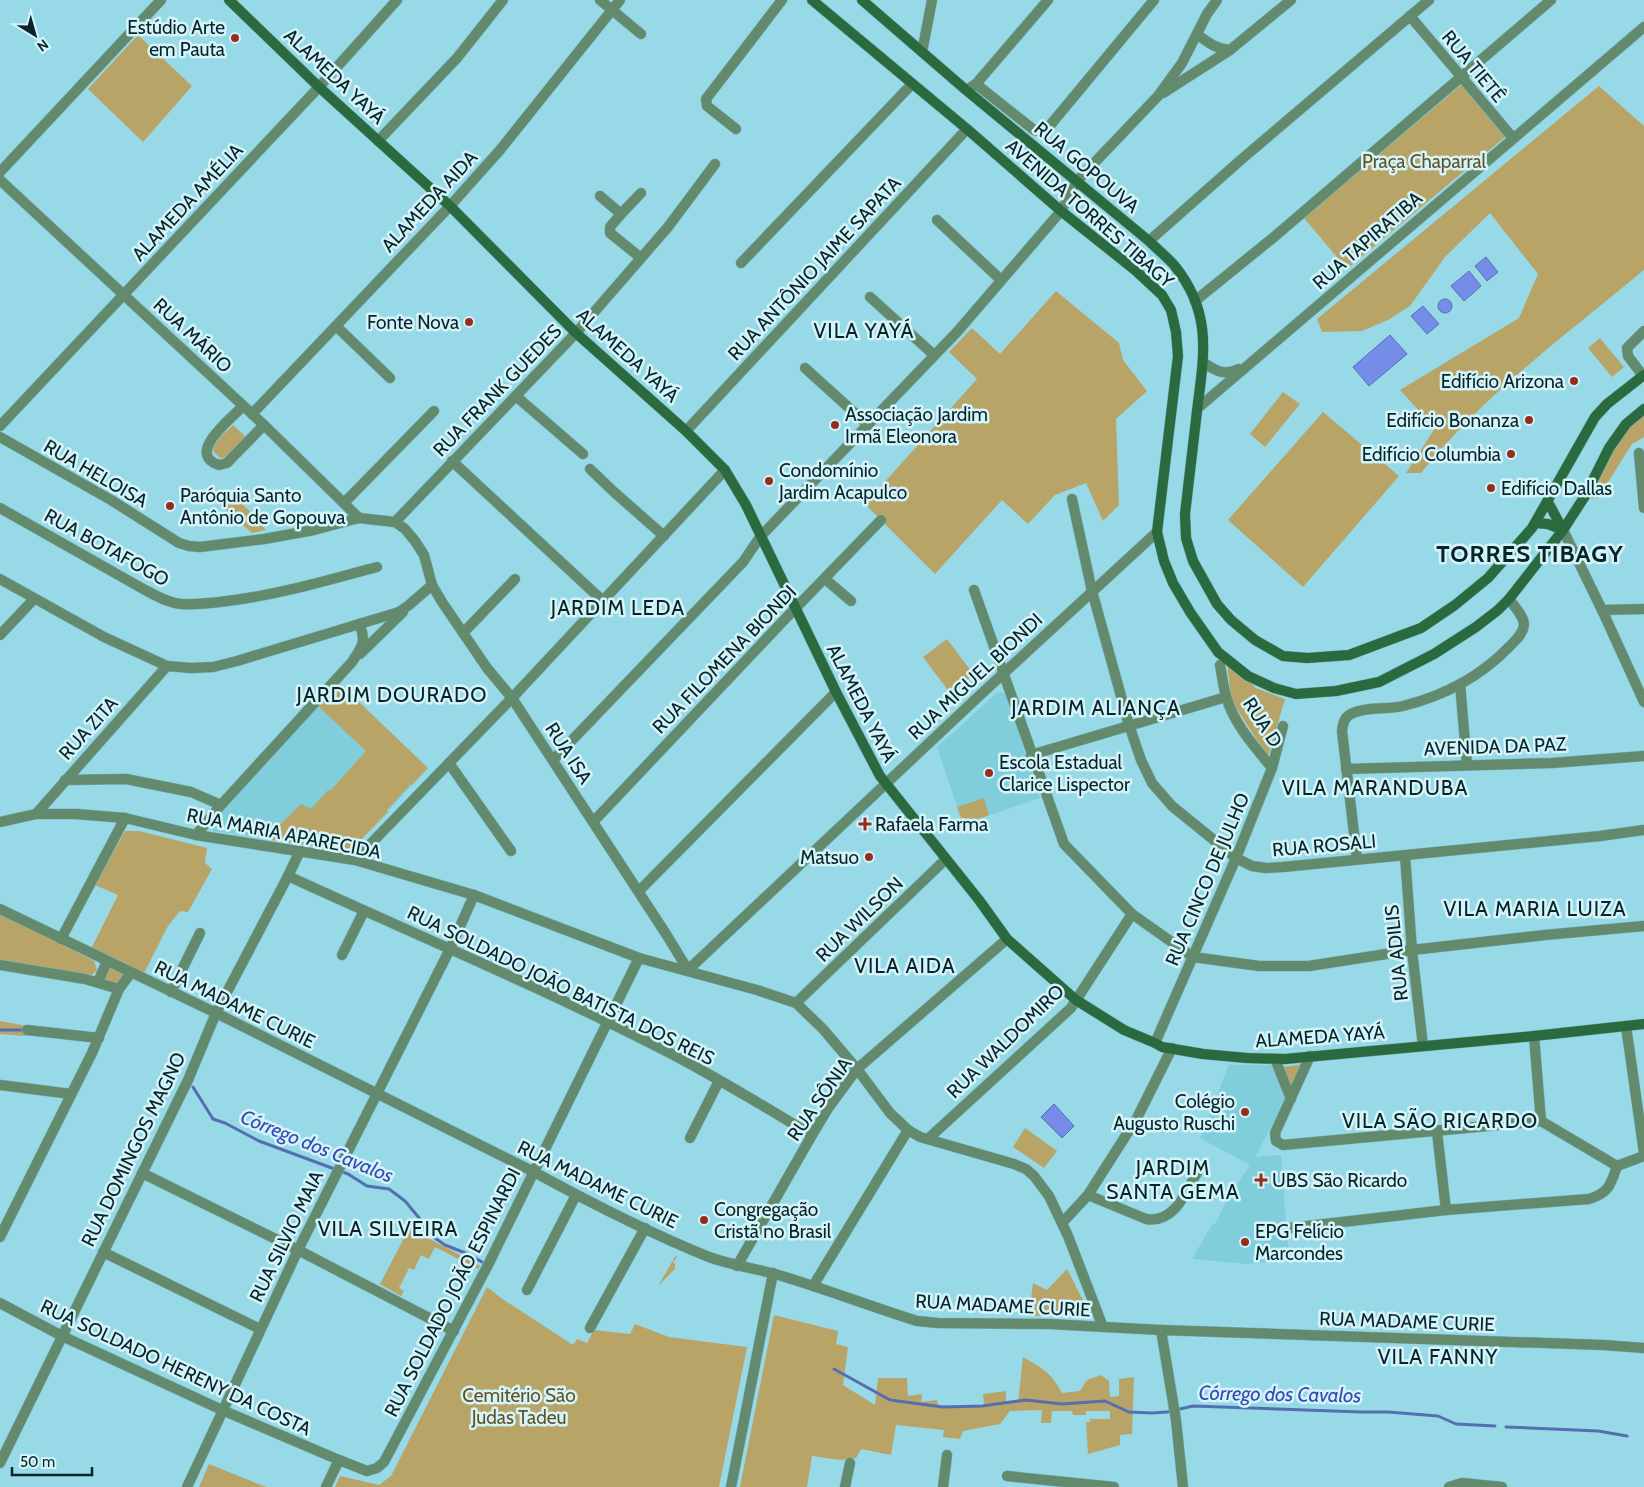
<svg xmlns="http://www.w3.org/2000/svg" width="1644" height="1487" font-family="Cabin,sans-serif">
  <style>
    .built { fill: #80cddc }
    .green { fill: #b9a468 }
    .water { fill: #758de8; stroke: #546eaf }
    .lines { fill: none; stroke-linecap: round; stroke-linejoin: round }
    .stream { stroke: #546eaf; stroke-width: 3 }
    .street-casing { stroke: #7ab5c0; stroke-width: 11 }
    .secondary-casing { stroke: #7ab5c0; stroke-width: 11 }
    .street { stroke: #638a6c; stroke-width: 10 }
    .secondary { stroke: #2b693e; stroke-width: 10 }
    .poi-dot { fill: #962c1d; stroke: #d4f4fa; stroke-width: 2 }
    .labels { text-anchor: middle; stroke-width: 5; stroke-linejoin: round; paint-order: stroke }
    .poi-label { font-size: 19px; fill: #082429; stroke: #d4f4fa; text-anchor: start }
    .street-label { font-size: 19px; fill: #082429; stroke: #d4f4fa }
    .park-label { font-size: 19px; fill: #615223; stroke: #d4f4fa }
    .water-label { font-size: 20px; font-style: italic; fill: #3748b2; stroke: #d4f4fa }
    .quarter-label { font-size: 21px; letter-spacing: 1px; fill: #082429; stroke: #d4f4fa }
    .district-label { font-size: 24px; font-weight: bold; letter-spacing: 1px; fill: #082429; stroke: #d4f4fa }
  </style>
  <rect width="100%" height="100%" fill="#97d9e6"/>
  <g class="built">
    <polygon points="338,682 428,768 350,851 213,831 211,825"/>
    <polygon points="1001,692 1006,694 1040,798 963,824 937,747 996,694"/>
    <polygon points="1229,1065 1273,1065 1286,1099 1255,1157 1281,1155 1289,1260 1248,1264 1192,1259 1213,1223 1215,1224 1229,1196 1250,1165 1200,1138"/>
  </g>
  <g class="green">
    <polygon points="138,35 192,86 143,142 88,89"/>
    <polygon points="1461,85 1505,137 1347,269 1304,218"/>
    <path d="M1599 86 1644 126V270C1567 334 1484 394 1421 473H1406L1435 428 1400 390 1519 318 1538 274 1490 213 1445 257 1410 306 1388 320 1362 331 1322 332 1317 319Z"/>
    <polygon points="1056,291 1119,343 1123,360 1147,391 1116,419 1119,505 1103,521 1086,483 1055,495 1028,524 1002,500 935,574 865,504 977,379 949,352 972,328 1000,354"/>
    <polygon points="1600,338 1624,367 1612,377 1588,348"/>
    <polygon points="1283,392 1300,404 1265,447 1250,434"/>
    <polygon points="1644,411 1644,437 1632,444 1598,498 1585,498 1609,450"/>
    <polygon points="1323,412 1399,476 1303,587 1228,520"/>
    <path d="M233 425 246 437 230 457 220 458 213 451C215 440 225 433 233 425Z"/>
    <polygon points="227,491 253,514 266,530 252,533 217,502"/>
    <polygon points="947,639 974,675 950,693 923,657"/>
    <polygon points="1227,661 1256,688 1285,699 1268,757 1231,700"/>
    <polygon points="338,682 428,768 412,785 411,784 387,810 388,812 350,851 265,839 301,804 311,809 328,790 330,791 366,751 317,705"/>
    <polygon points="984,798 989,815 963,824 957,807"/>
    <polygon points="125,831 139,831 207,848 205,863 212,869 188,912 180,911 168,926 144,973 90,951 118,895 95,885"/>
    <polygon points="0,913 94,961 97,970 92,975 32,966 0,963"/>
    <circle cx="114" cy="976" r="9"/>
    <polygon points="0,1021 27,1026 25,1036 0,1034"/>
    <polygon points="1304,1064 1291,1091 1283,1067"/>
    <polygon points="1025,1128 1057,1151 1044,1168 1013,1147"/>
    <polygon points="414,1219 424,1236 475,1263 480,1266 478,1269 435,1247 429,1259 421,1255 414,1270 409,1268 399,1288 404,1291 401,1296 380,1284"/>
    <polygon points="676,1255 677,1257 673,1262 675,1264 675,1269 658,1286"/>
    <polygon points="1067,1269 1086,1306 1083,1314 1029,1316 1033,1283 1047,1290"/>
    <polygon points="487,1287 501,1298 573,1345 577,1339 587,1343 594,1330 630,1334 635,1324 669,1337 747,1347 719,1487 335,1487 340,1476 379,1485 391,1476"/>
    <path d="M774 1315 838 1331 836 1344 848 1347 843 1385 875 1405 878 1378H907L908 1396 922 1394 921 1402 937 1400 938 1407 984 1406 983 1394 1006 1391V1402L1018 1403 1023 1357C1042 1368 1052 1373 1062 1393L1080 1391 1087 1380 1101 1375 1109 1381 1110 1397 1119 1396V1379L1134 1377 1132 1434 1120 1435V1445L1088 1454 1086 1422H1090V1419H1110V1411H1086V1415H1073L1072 1411H1052L1051 1423H1041L1042 1410 1010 1411 1000 1424 963 1431 960 1439 943 1437 944 1430 896 1425 891 1455 861 1449 856 1458 840 1460 812 1456 807 1487H740Z"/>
    <polygon points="209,1464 266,1487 199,1487"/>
  </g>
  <g class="water">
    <polygon points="1486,257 1498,272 1487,281 1475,266"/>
    <polygon points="1469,271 1481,286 1464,301 1451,286"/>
    <circle cx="1445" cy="306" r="7"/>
    <polygon points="1423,306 1439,324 1427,334 1411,316"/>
    <polygon points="1390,335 1407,354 1369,386 1353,367"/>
    <polygon points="1054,1104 1074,1126 1062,1138 1041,1117"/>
  </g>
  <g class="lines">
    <g class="stream">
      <polyline points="0,1030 24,1030"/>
      <polyline points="193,1087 213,1119 225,1123 259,1141 348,1174 367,1186 389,1189 405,1201 420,1219 423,1226 432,1236 445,1245 468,1254 482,1262"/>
      <polyline points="834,1369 890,1400 943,1407 982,1406 1026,1400 1062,1404 1105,1401 1129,1412 1152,1413 1167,1412 1193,1406 1361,1412 1388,1412 1438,1416 1456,1424 1495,1426"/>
      <polyline points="1506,1427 1598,1431 1627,1436"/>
    </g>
    <g class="street-casing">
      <g id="street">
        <polyline points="600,0 641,34"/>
        <polyline points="1410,16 1513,138"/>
        <path d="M1198 35C1209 43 1216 49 1230 50"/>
        <polyline points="922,52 932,0"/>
        <polyline points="976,84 1034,130 1041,132 1047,129 1154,0"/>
        <polyline points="971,87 976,84 1048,0"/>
        <polyline points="1163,93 1230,50 1291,0"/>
        <polyline points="736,129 707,106 706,99 782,0"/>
        <polyline points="378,141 457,58 503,0"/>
        <polyline points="0,172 161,0"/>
        <polyline points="0,180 264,425 359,518"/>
        <polyline points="600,196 621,214 610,227 610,233 641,258"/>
        <polyline points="621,214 641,193"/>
        <polyline points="937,220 1001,280"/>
        <polyline points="1149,241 1243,158 1429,0"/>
        <polyline points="741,263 912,84"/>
        <polyline points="870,297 934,355"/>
        <polyline points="1195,301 1274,237 1551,0"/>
        <polyline points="336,326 390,378"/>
        <path d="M1204 363C1216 371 1225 376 1239 369"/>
        <polyline points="805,368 868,425"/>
        <polyline points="1643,376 1628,356 1627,348 1644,331"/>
        <polyline points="517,397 583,454"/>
        <path d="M243 406C231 419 185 454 219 465L227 463 264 425"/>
        <polyline points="1198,408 1644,27"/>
        <polyline points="252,414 450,206 500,150 620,0"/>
        <polyline points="0,426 319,87 397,0"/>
        <polyline points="686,431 967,129"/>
        <polyline points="0,437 111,500 179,543 189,546 200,547 264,539 314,530 359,518 395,522 405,529 415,541 424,555 432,585 442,602 487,668 512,698 666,934 688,970 979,696 1157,532"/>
        <polyline points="1639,453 1644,508"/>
        <polyline points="452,461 603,601"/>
        <polyline points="590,469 614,492 664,536"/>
        <polyline points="1072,499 1092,591 1129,725 1141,760 1152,783 1172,806 1236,858 1252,866 1266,868 1283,867 1600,836 1644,830"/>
        <polyline points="344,503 434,411"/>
        <path d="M0 508 145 590C157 596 168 603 181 604 197 605 212 603 227 601 278 595 328 580 377 567"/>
        <polyline points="395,522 576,333 668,227 715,164"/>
        <polyline points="1563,530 1602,610 1644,702"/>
        <polyline points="0,579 104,637 167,666 191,668 213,667 237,661 399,612 409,605 432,585"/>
        <polyline points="825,579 851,601"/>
        <polyline points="974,590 1064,844 1132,914 1193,957 1259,966 1309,966 1412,950 1545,935 1644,926"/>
        <polyline points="1602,610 1644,609"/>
        <polyline points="463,633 515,579"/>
        <polyline points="0,635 34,599"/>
        <polyline points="360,654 403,612"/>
        <path d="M1220 665C1222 675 1223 686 1226 696 1233 723 1255 747 1272 768"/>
        <polyline points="1460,684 1467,765"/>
        <polyline points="1031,755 1226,697"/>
        <polyline points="553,760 743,562 760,537 957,332 1061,211 1077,181 1158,96 1182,63 1207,14 1217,0"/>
        <polyline points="449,763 511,851"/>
        <polyline points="1346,769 1552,763 1644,756"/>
        <polyline points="65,780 126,779 191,792 221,805"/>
        <polyline points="36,814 167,666"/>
        <polyline points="0,822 36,814 76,814 125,818 196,835 355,860 474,895 639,958 757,990 796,1003 823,1029 857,1069 890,1113 908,1130 920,1137 1014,1164 1026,1169 1034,1176 1049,1196 1068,1236 1103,1327"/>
        <polyline points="593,822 786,618 881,520"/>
        <path d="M196 835 221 805 352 662C362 647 367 641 359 624"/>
        <polyline points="1405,856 1412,950 1423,1046"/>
        <path d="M1357 859 1342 731C1343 722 1345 716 1353 713 1368 706 1387 710 1403 706 1443 696 1480 677 1509 647 1515 641 1523 634 1524 625 1524 616 1514 606 1509 599"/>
        <polyline points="355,860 512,698 725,470"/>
        <path d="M288 876C414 934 541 987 664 1050 715 1076 763 1106 812 1135"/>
        <polyline points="639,891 836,692"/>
        <path d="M0 909 216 1013 534 1172C591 1203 649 1233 709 1257 731 1265 753 1268 775 1274 823 1288 869 1306 917 1321L938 1323 1049 1324 1161 1330 1603 1345 1644 1348"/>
        <polyline points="61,939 125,818"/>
        <polyline points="342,955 364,911"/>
        <polyline points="0,965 85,979 119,989"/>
        <polyline points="98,982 107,961"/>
        <polyline points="171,992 200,933"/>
        <polyline points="796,1003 946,859"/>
        <polyline points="1626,1026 1644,1153"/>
        <polyline points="27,1030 99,1038"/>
        <polyline points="1534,1036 1541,1121"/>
        <polyline points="1155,1043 1236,858 1272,768 1283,726"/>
        <polyline points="1310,1056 1275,1133 1276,1141 1283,1145 1541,1121 1617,1166"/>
        <polyline points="1275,1059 1291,1099"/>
        <polyline points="0,1085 71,1094"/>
        <polyline points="1437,1132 1446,1210"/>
        <polyline points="690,1138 719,1081"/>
        <polyline points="929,1138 1071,1008 1132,914"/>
        <polyline points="142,1173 298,1250 454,1331"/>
        <path d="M1088 1195 1146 1219C1176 1224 1188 1188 1200 1167"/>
        <polyline points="1062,1223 1088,1195 1137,1118 1172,1048"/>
        <path d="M1290 1228 1446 1210 1589 1199C1609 1193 1611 1184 1617 1166L1644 1156"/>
        <polyline points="0,1237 92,1053 119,989 131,973"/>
        <polyline points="103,1252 260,1329"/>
        <polyline points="737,1266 812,1135 829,1107 857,1069 1007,939"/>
        <polyline points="813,1286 908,1130"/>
        <polyline points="527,1290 576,1195"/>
        <polyline points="0,1303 62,1336 222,1410 339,1460 367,1471 377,1468 384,1462 488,1265 639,958"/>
        <polyline points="590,1328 645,1228"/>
        <polyline points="1161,1330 1176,1420 1183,1487"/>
        <polyline points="0,1463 188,1080 216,1013 288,876 300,851"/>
        <polyline points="1007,1476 1114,1487"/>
        <polyline points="187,1487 298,1250 450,949 474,895"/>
        <polyline points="326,1487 339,1460"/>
        <polyline points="731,1487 773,1273"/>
        <polyline points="845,1487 850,1463"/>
        <polyline points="943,1487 947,1455"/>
        <polyline points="1449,1487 1462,1483 1502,1487"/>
      </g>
    </g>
    <g class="secondary-casing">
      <g id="secondary">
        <polyline points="229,0 319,87 450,206 576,333 686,431 725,470 746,505 836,692 880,776 979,900 1007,939 1076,1000 1124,1030 1155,1043 1162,1047 1203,1054 1247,1058 1285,1059 1534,1036 1644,1024"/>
        <polyline points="812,0 967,129 1061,211 1135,270 1162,295 1171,310 1176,332 1178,356 1157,532 1164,561 1173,583 1190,612 1218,652 1248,676 1274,688 1296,694 1336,691 1379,682 1434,654 1476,627 1498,610 1509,599 1563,530 1585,496 1609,448 1626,424 1644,409"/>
        <path d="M862 0 966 90 1149 241C1157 249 1167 257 1174 265 1213 313 1204 355 1197 411 1193 445 1189 479 1185 514L1186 538 1193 561 1217 604 1231 620 1255 640 1283 656 1307 658 1349 655 1421 628 1455 605 1488 578 1532 528 1595 417 1607 404 1644 375"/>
        <polyline points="1548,502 1563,530"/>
        <polyline points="1536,523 1548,524 1563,530"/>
      </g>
    </g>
    <use href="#street" class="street"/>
    <use href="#secondary" class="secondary"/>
  </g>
  <g class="poi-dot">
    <circle cx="235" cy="38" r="5"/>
    <circle cx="469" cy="322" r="5"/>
    <circle cx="1574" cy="381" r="5"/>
    <circle cx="1529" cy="420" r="5"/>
    <circle cx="835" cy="425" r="5"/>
    <circle cx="1511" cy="454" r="5"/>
    <circle cx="769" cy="481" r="5"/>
    <circle cx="1491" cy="488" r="5"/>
    <circle cx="170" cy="506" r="5"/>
    <circle cx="989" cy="773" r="5"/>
    <path d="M862.5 816.5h5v5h5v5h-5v5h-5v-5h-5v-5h5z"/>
    <circle cx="869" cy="857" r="5"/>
    <circle cx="1245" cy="1112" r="5"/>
    <path d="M1258.5 1172.5h5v5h5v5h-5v5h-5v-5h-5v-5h5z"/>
    <circle cx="704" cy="1220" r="5"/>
    <circle cx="1245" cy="1242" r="5"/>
  </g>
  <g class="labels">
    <g class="poi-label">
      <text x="225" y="34" text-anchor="end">Estúdio Arte<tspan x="225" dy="22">em Pauta</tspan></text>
      <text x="459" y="329" text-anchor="end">Fonte Nova</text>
      <text x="1564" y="388" text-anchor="end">Edifício Arizona</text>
      <text x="845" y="421">Associação Jardim<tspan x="845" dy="22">Irmã Eleonora</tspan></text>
      <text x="1519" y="427" text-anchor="end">Edifício Bonanza</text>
      <text x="1501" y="461" text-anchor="end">Edifício Columbia</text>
      <text x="779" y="477">Condomínio<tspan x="779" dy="22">Jardim Acapulco</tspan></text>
      <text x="1501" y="495">Edifício Dallas</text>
      <text x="180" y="502">Paróquia Santo<tspan x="180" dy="22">Antônio de Gopouva</tspan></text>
      <text x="999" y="769">Escola Estadual<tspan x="999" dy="22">Clarice Lispector</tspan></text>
      <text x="875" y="831">Rafaela Farma</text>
      <text x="859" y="864" text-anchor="end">Matsuo</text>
      <text x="1235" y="1108" text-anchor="end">Colégio<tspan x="1235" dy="22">Augusto Ruschi</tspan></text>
      <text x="1272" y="1187">UBS São Ricardo</text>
      <text x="714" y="1216">Congregação<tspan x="714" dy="22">Cristã no Brasil</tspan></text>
      <text x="1255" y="1238">EPG Felício<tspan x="1255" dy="22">Marcondes</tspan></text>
    </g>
    <g class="street-label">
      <text transform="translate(1474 66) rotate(50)" y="7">RUA TIETÊ</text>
      <text transform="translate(335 76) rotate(43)" y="7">ALAMEDA YAYÁ</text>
      <text transform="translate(1087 167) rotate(40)" y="7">RUA GOPOUVA</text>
      <text transform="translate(429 201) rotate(-47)" y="7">ALAMEDA AIDA</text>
      <text transform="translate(187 202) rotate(-47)" y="7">ALAMEDA AMÉLIA</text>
      <text transform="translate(1090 213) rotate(41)" y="7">AVENIDA TORRES TIBAGY</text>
      <text transform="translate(1367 240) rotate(-41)" y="7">RUA TAPIRATIBA</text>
      <text transform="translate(814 268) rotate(-47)" y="7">RUA ANTÔNIO JAIME SAPATA</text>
      <text transform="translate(193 335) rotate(43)" y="7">RUA MÁRIO</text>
      <text transform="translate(628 355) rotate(42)" y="7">ALAMEDA YAYÁ</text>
      <text transform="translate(497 390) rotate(-46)" y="7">RUA FRANK GUEDES</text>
      <text transform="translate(96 473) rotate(30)" y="7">RUA HELOISA</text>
      <text transform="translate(107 547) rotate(29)" y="7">RUA BOTAFOGO</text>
      <text transform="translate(724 659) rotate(-46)" y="7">RUA FILOMENA BIONDI</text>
      <text transform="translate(975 676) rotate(-43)" y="7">RUA MIGUEL BIONDI</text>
      <text transform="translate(862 703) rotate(63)" y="7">ALAMEDA YAYÁ</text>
      <text transform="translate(1263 722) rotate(57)" y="7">RUA D</text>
      <text transform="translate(88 728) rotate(-48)" y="7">RUA ZITA</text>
      <text transform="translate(1495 746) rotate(-2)" y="7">AVENIDA DA PAZ</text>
      <text transform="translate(569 753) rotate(57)" y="7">RUA ISA</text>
      <text transform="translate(284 833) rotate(11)" y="7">RUA MARIA APARECIDA</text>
      <text transform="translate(1324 845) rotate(-5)" y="7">RUA ROSALI</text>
      <text transform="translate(1207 879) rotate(-67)" y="7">RUA CINCO DE JULHO</text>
      <text transform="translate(859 919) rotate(-44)" y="7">RUA WILSON</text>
      <text transform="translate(1396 953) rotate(-96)" y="7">RUA ADILIS</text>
      <text transform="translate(561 985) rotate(26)" y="7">RUA SOLDADO JOÃO BATISTA DOS REIS</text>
      <text transform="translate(235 1004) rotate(26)" y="7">RUA MADAME CURIE</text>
      <text transform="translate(1320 1036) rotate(-4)" y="7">ALAMEDA YAYÁ</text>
      <text transform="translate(1005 1041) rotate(-44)" y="7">RUA WALDOMIRO</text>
      <text transform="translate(819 1099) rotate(-55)" y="7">RUA SÔNIA</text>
      <text transform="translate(133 1149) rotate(-64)" y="7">RUA DOMINGOS MAGNO</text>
      <text transform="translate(598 1184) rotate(26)" y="7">RUA MADAME CURIE</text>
      <text transform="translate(286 1236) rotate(-64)" y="7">RUA SILVIO MAIA</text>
      <text transform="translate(452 1292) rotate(-63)" y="7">RUA SOLDADO JOÃO ESPINARDI</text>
      <text transform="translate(1003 1305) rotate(3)" y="7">RUA MADAME CURIE</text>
      <text transform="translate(1407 1321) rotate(2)" y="7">RUA MADAME CURIE</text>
      <text transform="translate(176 1367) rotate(25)" y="7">RUA SOLDADO HERENY DA COSTA</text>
    </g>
    <g class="park-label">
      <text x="1424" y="168">Praça Chaparral</text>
      <text x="519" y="1402">Cemitério São<tspan x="519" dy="22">Judas Tadeu</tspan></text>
    </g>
    <g class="water-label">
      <text transform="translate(317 1146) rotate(22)" y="7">Córrego dos Cavalos</text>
      <text transform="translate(1280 1394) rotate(1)" y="7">Córrego dos Cavalos</text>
    </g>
    <g class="quarter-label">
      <text x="864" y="338">VILA YAYÁ</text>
      <text x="618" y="615">JARDIM LEDA</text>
      <text x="392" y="702">JARDIM DOURADO</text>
      <text x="1096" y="715">JARDIM ALIANÇA</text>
      <text x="1375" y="795">VILA MARANDUBA</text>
      <text x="1535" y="916">VILA MARIA LUIZA</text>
      <text x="905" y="973">VILA AIDA</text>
      <text x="1440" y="1128">VILA SÃO RICARDO</text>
      <text x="1173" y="1175">JARDIM<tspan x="1173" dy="24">SANTA GEMA</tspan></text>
      <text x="388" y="1236">VILA SILVEIRA</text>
      <text x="1438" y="1364">VILA FANNY</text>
    </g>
    <g class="district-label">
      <text x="1530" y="562">TORRES TIBAGY</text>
    </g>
  </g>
  <g transform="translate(35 35) rotate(143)" stroke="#d4f4fa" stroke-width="4" paint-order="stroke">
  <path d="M0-4L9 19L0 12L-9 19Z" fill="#082429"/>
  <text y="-8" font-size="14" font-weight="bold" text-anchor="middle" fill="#082429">N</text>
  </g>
  <path d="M12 1467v8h80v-8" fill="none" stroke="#082429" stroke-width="2.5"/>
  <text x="20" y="1467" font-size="15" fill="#082429" stroke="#d4f4fa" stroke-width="4" paint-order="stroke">50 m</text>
</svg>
